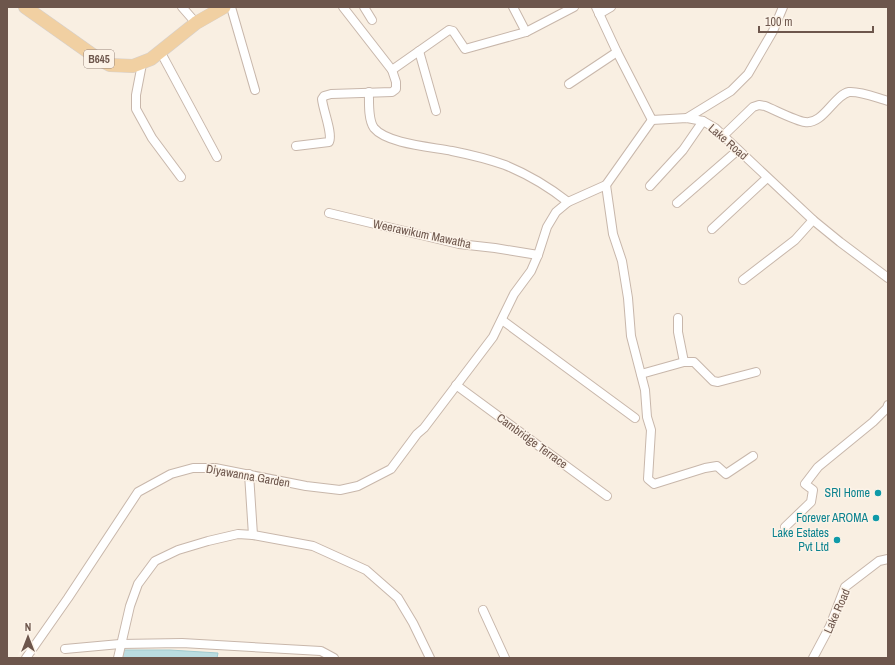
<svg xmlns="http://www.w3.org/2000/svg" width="895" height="665" font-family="'Archivo Narrow',sans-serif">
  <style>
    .water { fill: #badce0; stroke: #a1cbd0 }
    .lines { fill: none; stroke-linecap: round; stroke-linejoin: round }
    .minor-casing { stroke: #c8b7ab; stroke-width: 10 }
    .primary-casing { stroke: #d6d0cd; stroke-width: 14 }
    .minor { stroke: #fff; stroke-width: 8 }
    .primary { stroke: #f1d0a2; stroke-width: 13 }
    .culture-dot { fill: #0f9aa8; stroke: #fcf3e8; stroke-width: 1.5 }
    .labels { text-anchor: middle; stroke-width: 3; stroke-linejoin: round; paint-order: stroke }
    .shield { fill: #fcf3e8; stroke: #98857b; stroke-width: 1 }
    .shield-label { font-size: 11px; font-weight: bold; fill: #6d564c }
    .street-label { font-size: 12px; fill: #6d564c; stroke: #fcf3e8 }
    .culture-label { font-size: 12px; fill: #0d838f; stroke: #fcf3e8; text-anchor: end }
  </style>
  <rect width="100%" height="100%" fill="#f9efe2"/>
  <polygon class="water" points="123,650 170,650 218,653 217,658 121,658"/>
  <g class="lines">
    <g class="minor-casing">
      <g id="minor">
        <polyline points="182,7 196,23"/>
        <polyline points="231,7 255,90"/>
        <polyline points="364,7 372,20"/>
        <polyline points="513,7 526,32"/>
        <polyline points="596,7 617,52 652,120 687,118 703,121 715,128 813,220 840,242 888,278"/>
        <polyline points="599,14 611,7"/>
        <polyline points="160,51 217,157"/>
        <polyline points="419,51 436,111"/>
        <polyline points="142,64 136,95 136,109 152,138 181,177"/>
        <polyline points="392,70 449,30 453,31 465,49 526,32 574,7"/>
        <polyline points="569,84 617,52"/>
        <path d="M369 92C369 102 368 120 374 128 387 144 433 147 452 151 467 154 491 160 505 165 527 174 549 187 568 202"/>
        <polyline points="687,118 731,91 748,74 773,31 783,7"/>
        <path d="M724 135 753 107 759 105 765 106C775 110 796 121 805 122 823 125 834 95 849 92 861 91 877 98 888 101"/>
        <path d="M296 146 329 142C333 134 323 110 322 99L324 96 331 94 392 92 396 89V82L392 70 343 7"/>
        <polyline points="606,185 613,234 622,261 628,298 631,336 645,390 647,417 651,430 648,479 654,484 705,468 717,466 726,474 753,456"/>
        <polyline points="650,186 683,150 703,121"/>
        <polyline points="677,203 738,150"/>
        <polyline points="329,213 459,244 495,248 538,255"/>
        <polyline points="712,229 767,178"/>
        <polyline points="743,280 795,240 813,220"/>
        <polyline points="678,318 678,332 684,362"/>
        <polyline points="502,320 635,418"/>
        <polyline points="641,374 684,362 694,362 713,381 718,382 756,372"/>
        <polyline points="456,385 607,496"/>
        <polyline points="249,474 253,535"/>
        <polyline points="785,527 811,502 813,490 805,484 818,467 873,422 887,408 888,405"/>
        <polyline points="483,610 505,658"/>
        <polyline points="65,649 120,644 182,643 321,651 334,658"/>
        <polyline points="26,658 68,598 138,492 171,474 193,468 215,468 306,486 340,490 358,486 391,469 417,434 424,428 493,337 514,294 531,271 538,255 547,227 556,212 568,202 606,185 652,120"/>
        <polyline points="118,658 130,606 138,584 155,561 178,550 208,541 238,534 253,535 313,546 366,570 398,598 413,623 430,658"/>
        <polyline points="813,658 830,626 845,587 879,561 888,559"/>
      </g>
    </g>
    <g class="primary-casing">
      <polyline id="primary" points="25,7 97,58 110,65 133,66 151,59 196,23 224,7"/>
    </g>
    <use href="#minor" class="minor"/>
    <use href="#primary" class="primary"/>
  </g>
  <g class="culture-dot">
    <circle cx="878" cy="493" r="4"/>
    <circle cx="876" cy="518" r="4"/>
    <circle cx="837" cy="540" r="4"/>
  </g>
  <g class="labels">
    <rect class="shield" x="84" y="50" width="30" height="18" rx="3"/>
    <g class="shield-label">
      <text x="99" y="63">B645</text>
    </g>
    <g class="street-label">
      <text transform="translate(728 142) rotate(41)" y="4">Lake Road</text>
      <text transform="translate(422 234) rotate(12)" y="4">Weerawikum Mawatha</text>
      <text transform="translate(532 441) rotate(36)" y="4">Cambridge Terrace</text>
      <text transform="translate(248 476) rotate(10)" y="4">Diyawanna Garden</text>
      <text transform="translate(837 611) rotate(-66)" y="4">Lake Road</text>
    </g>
    <g class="culture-label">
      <text x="870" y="497">SRI Home</text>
      <text x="868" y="522">Forever AROMA</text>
      <text x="829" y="537">Lake Estates<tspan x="829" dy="14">Pvt Ltd</tspan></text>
    </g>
  </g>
  <rect width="895" height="665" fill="none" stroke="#6d564c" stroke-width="16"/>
  <g transform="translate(28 637)" stroke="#fcf3e8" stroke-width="3" paint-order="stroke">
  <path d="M0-3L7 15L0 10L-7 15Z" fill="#6d564c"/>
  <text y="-6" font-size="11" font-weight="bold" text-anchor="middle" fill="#6d564c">N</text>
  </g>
  <path d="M759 26v6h114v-6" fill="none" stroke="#6d564c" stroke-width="2"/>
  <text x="765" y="26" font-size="12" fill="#6d564c" stroke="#fcf3e8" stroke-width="3" paint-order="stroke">100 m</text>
</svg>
